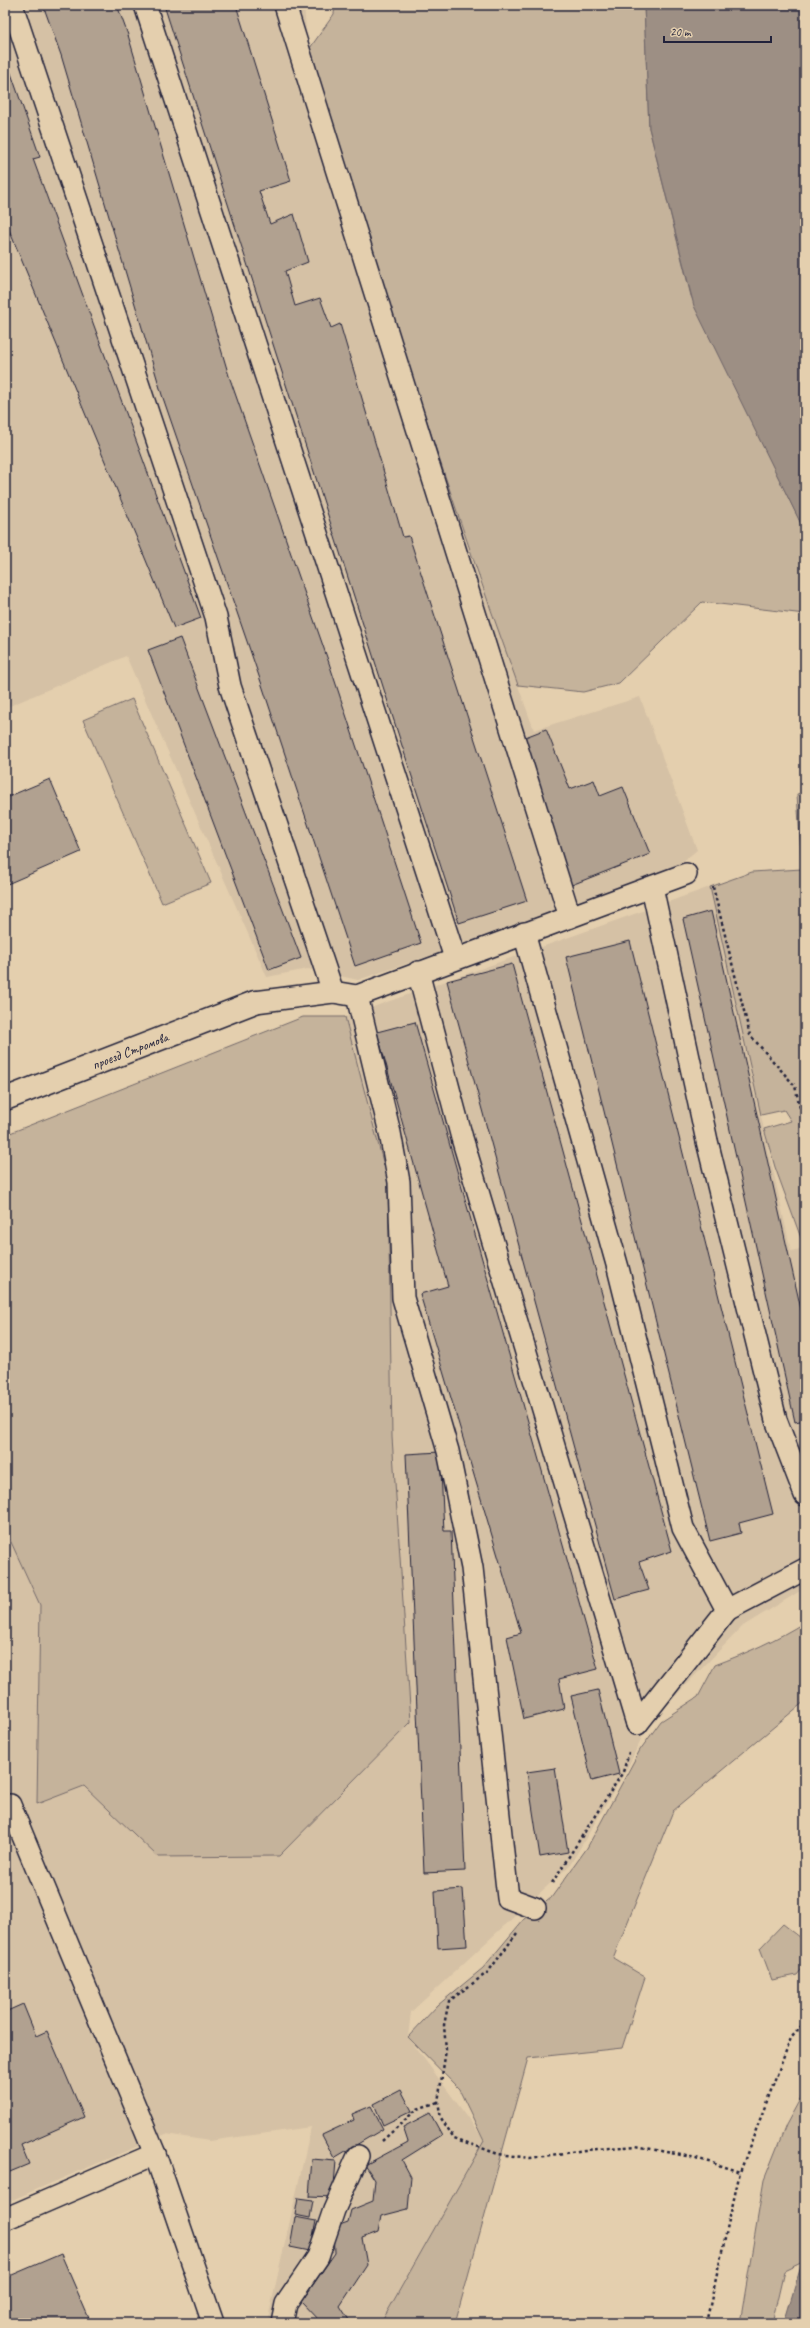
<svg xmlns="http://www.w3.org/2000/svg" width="810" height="2328" font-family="Caveat,sans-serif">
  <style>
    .built { fill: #d5c1a5 }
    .green { fill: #c5b39b; stroke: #746a6b }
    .water { fill: #9d8f84; stroke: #6c6367 }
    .building { fill: #b1a190; stroke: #22223b }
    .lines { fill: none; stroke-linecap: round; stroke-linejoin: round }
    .service-casing { stroke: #22223b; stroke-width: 24 }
    .minor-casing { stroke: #22223b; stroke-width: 25 }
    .path { stroke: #22223b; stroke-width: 2.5; stroke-dasharray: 3 3; stroke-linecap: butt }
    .service { stroke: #e4cfae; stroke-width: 21 }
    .minor { stroke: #e4cfae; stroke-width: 22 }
    .labels { text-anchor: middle; stroke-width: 4; stroke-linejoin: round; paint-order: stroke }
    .street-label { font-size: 14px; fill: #22223b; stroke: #e4cfae }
  </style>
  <rect width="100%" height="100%" fill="#e4cfae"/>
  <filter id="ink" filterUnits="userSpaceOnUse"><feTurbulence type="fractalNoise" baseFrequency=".025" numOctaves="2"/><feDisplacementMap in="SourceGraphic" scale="8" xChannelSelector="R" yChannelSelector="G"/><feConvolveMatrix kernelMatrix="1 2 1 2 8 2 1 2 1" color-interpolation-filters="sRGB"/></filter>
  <g filter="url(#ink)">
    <g class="built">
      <polygon points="5,5 304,5 307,40 288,50 534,730 640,697 697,850 663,878 358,980 308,969 267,977 126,656 5,708"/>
      <polygon points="710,887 791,1251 805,1248 805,1588 743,1626 648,1724 627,1769 570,1865 411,2012 408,2037 485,2141 381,2323 267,2323 311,2127 209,2141 166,2134 5,2203 5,1135 303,1017 345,1017"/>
    </g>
    <g class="green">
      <path d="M335 5H644L649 128 691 296 805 532V614L702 602 619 683 583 692 518 685C441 475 375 262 310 48L334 14Z"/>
      <polygon points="132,699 211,883 162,903 83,720"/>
      <polygon points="805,792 805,1249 775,1167 764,1129 791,1121 784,1110 761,1115 710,887 752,872 802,869 797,794"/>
      <polygon points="303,1017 345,1017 388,1181 392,1437 411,1722 279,1856 158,1857 84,1786 37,1804 40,1605 5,1529 5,1135"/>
      <path d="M805 1622V1701L673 1811 613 1958 645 1977 622 2048 528 2058 455 2323H381L484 2141 459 2089 408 2037 438 2005 483 1968 524 1919 551 1898 587 1848 640 1750 661 1721 698 1697 715 1665C747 1653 776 1640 805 1622Z"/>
      <polygon points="783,1924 805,1941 805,1965 797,1975 772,1980 760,1948"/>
      <polygon points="805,2090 805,2261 784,2271 772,2323 740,2323 764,2180 786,2125"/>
    </g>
    <g class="water">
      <polygon points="644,5 805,5 805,532 694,306 649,128"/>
      <polygon points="805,2263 805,2323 784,2323 801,2266"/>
    </g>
    <g class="building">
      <polygon points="43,5 117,5 128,35 229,376 329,663 421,943 355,966 261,682 162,395 61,55"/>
      <polygon points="164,5 236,5 291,181 259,191 270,224 294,214 308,262 285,271 295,306 320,298 331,328 340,324 403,537 409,536 527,901 459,923"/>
      <polygon points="5,56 40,157 33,159 201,618 174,628 5,220"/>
      <polygon points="180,638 301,958 269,970 148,650"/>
      <polygon points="546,729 570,789 594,780 600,796 623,787 650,854 559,890 515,778 523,775 510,743"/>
      <polygon points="50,779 81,852 5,885 5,798"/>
      <polygon points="711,911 805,1327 805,1420 795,1422 683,919"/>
      <polygon points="630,941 773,1514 739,1523 741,1533 710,1541 566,957"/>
      <polygon points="512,964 672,1551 639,1562 649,1590 615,1599 447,981"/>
      <polygon points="415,1022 598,1669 559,1679 564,1709 524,1719 507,1637 521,1633 420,1294 448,1286 377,1032"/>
      <polygon points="440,1452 444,1531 451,1531 465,1871 424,1873 406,1454"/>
      <polygon points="598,1690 619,1774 592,1781 571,1696"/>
      <polygon points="555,1768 568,1852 540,1857 527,1772"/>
      <polygon points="463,1889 467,1946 438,1948 435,1891"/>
      <polygon points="23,2004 36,2036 47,2031 84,2117 21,2145 29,2164 5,2174 5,2012"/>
      <polygon points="401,2090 412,2111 383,2125 374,2104"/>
      <polygon points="371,2106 383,2129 334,2158 322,2135 354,2120 352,2114"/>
      <polygon points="430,2113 442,2135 402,2160 411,2177 408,2209 381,2216 378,2232 362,2238 367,2265 340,2306 351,2323 321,2323 301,2302 335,2253 334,2227 348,2222 351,2210 373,2201 375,2180 365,2165 408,2142 403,2127"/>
      <polygon points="312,2159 336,2161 333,2197 309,2196"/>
      <polygon points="298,2198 313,2200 310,2218 295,2215"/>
      <polygon points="295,2217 316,2221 310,2251 290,2247"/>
      <polygon points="61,2254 91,2323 5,2323 5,2278"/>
    </g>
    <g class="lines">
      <g class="service-casing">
        <g id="service">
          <polyline points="12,5 216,617 230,686 333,992"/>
          <polyline points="145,5 455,958"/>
          <polyline points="285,5 570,917"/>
          <polyline points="652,887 707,1141 776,1420 805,1495"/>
          <polyline points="524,933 618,1268 683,1528 727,1610 637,1724"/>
          <polyline points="418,972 462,1138 637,1724"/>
          <polyline points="357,996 390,1133 399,1182 403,1298 448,1451 472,1568 508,1898 535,1908"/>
          <polyline points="255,1002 333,992 357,996 686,874"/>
          <polyline points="727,1610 805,1569"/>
          <polyline points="5,1808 10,1805 155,2154 213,2323"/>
          <polyline points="5,2219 155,2154"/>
          <polyline points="282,2323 286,2304 318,2257 334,2210 358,2156"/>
        </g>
      </g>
      <g class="minor-casing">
        <g id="minor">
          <path id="s1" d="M5 1099 255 1002"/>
        </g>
      </g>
      <g class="path">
        <polyline points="713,887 750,1035 795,1086 801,1112 805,1116"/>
        <polyline points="552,1883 623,1772 629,1752"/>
        <polyline points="517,1933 488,1972 449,2001 444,2025 446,2050 438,2102 441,2118 454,2138 498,2154 530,2158 585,2150 636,2146 696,2158 740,2172"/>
        <polyline points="382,2141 417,2109 438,2102"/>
        <polyline points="706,2323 740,2172 791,2038 805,2022"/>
      </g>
      <use href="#service" class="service"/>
      <use href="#minor" class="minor"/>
    </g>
  </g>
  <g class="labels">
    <g class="street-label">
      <text dy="5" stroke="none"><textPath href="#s1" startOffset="134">проезд Стромова</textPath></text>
    </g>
  </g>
  <rect width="810" height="2328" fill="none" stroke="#e4cfae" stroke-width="20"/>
  <rect x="10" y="10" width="790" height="2308" fill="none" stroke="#22223b" stroke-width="1.5" filter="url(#ink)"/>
  <path d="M664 36v6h107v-6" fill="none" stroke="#22223b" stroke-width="2"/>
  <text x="670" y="36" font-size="12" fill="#22223b" stroke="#e4cfae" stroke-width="3" paint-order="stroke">20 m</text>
</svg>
